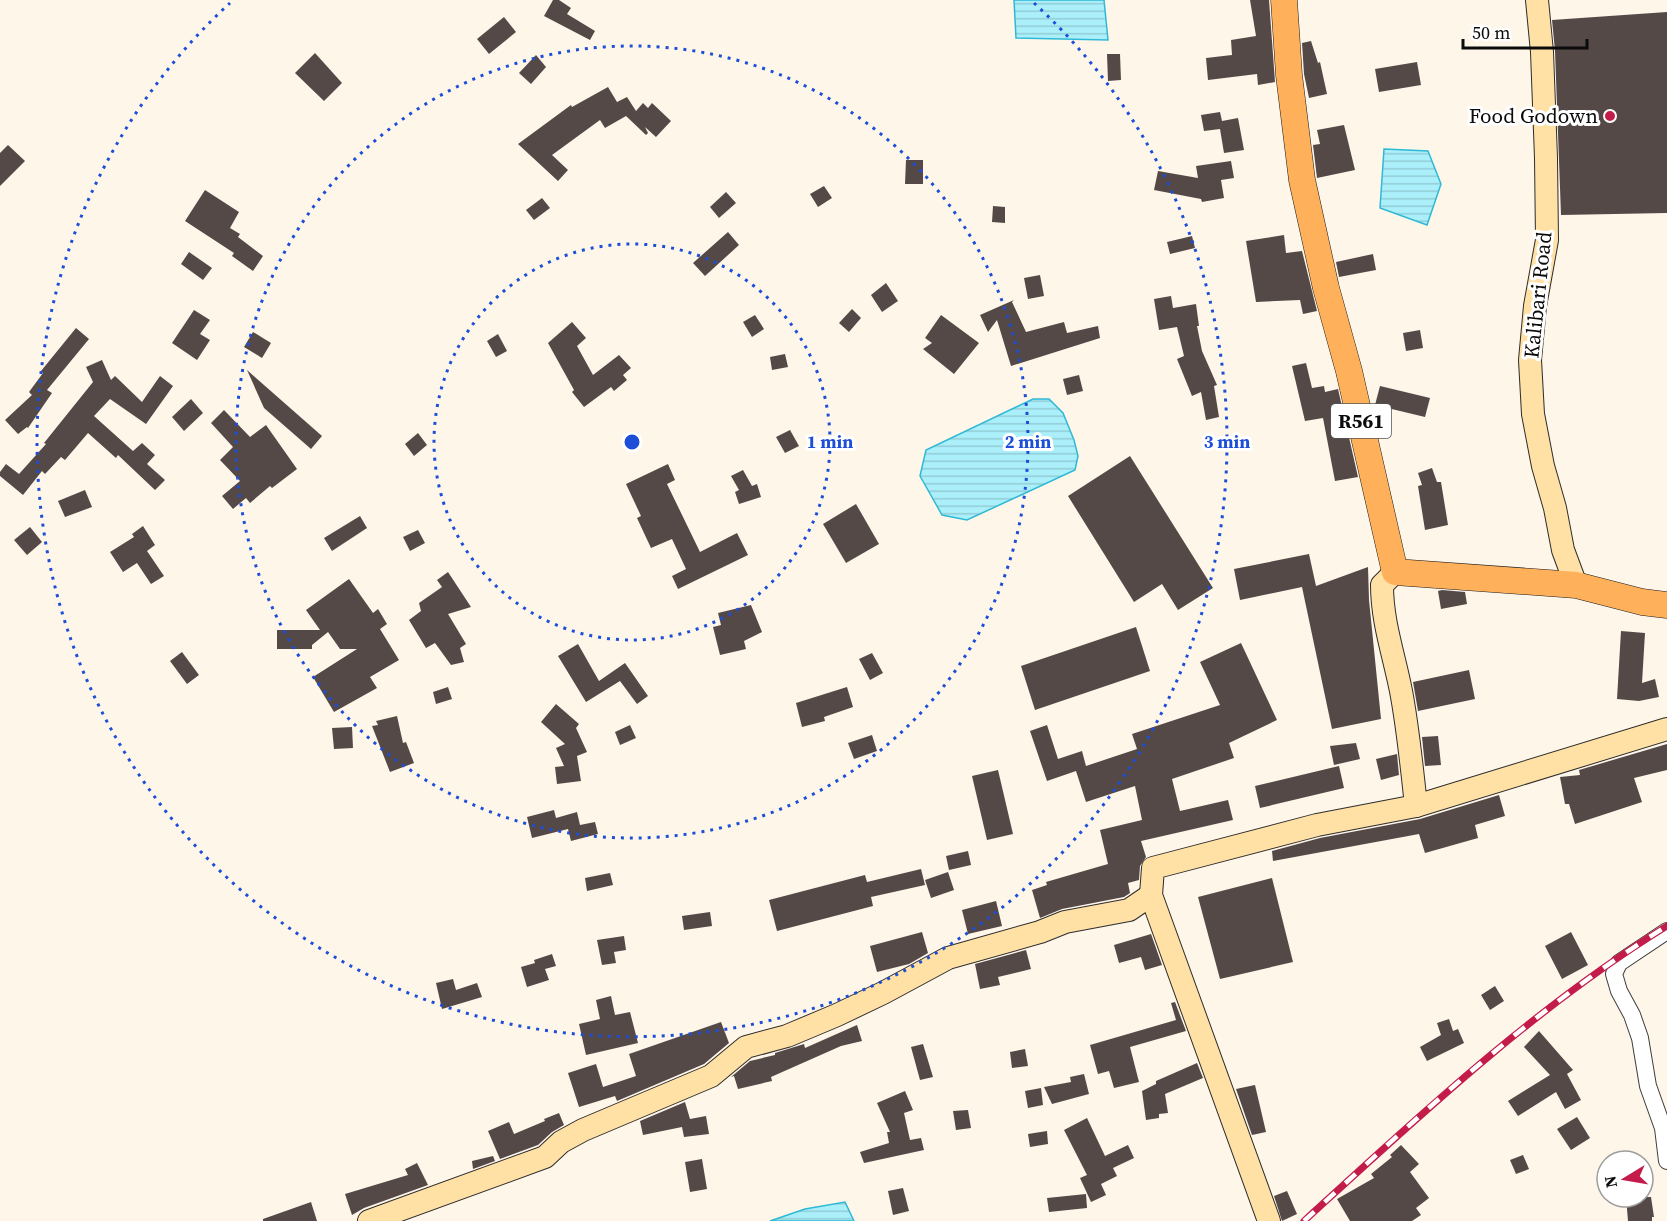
<svg xmlns="http://www.w3.org/2000/svg" width="1667" height="1221" font-family="'Source Serif 4',serif">
  <style>
    .water { fill: url(#water-rules); stroke: #2eb9d5; stroke-width: 1.5 }
    .building { fill: #554947 }
    .lines { fill: none; stroke-linecap: round; stroke-linejoin: round }
    .street-casing { stroke: #3e3e3e; stroke-width: 18 }
    .secondary-casing { stroke: #2d2d2d; stroke-width: 24 }
    .primary-casing { stroke: #1c1c1c; stroke-width: 27 }
    .street { stroke: #fff; stroke-width: 16 }
    .secondary { stroke: #ffe0a5; stroke-width: 22 }
    .primary { stroke: #ffb05a; stroke-width: 26 }
    .rail-casing { stroke: #c31c4b; stroke-width: 7 }
    .rail { stroke: #fff; stroke-width: 4.5; stroke-dasharray: 14; stroke-linecap: butt }
    .ring { fill: none; stroke: #1d4ed8; stroke-width: 3; stroke-dasharray: 3 6 }
    .poi-dot { fill: #c31c4b; stroke: #fff; stroke-width: 2 }
    .labels { text-anchor: middle; stroke-width: 6; stroke-linejoin: round; paint-order: stroke }
    .shield { fill: #fff; stroke: #545454; stroke-width: 1.5 }
    .shield-label { font-size: 20px; font-weight: bold; fill: #0b0b0b }
    .poi-label { font-size: 21px; fill: #0b0b0b; stroke: #fff; text-anchor: end }
    .street-label { font-size: 21px; fill: #0b0b0b; stroke: #fff }
    .centre { fill: #1d4ed8; stroke: #fff; stroke-width: 3 }
    .ring-label { font-size: 18px; text-anchor: middle; font-weight: bold; fill: #1d4ed8; stroke: #fff; stroke-width: 6; stroke-linejoin: round; paint-order: stroke }
  </style>
  <defs>
    <pattern id="water-rules" width="6" height="5" patternUnits="userSpaceOnUse" patternTransform="scale(1.5)"><rect width="6" height="5" fill="#abeffa"/><path d="M0 2.5h6" fill="none" stroke="#92ccd5"/></pattern>
  </defs>
  <rect width="100%" height="100%" fill="#fff6ea"/>
  <g class="water">
    <polygon points="1014,0 1104,0 1108,40 1016,38"/>
    <polygon points="1384,149 1428,151 1441,184 1427,225 1380,208"/>
    <polygon points="1033,399 1049,399 1063,413 1074,440 1078,456 1075,470 967,520 942,515 920,476 926,450"/>
    <polygon points="845,1202 854,1221 770,1221 805,1209"/>
  </g>
  <g class="building">
    <polygon points="553,0 559,0 571,8 567,14 595,31 590,40 544,16"/>
    <polygon points="1250,0 1269,0 1275,82 1258,85 1257,74 1208,80 1206,58 1232,55 1231,40 1256,36"/>
    <polygon points="1667,12 1667,213 1561,215 1555,51 1552,20"/>
    <polygon points="504,17 516,32 489,54 477,39"/>
    <polygon points="1311,41 1318,63 1320,62 1327,94 1309,98 1304,74 1302,43"/>
    <polygon points="315,53 342,83 324,101 295,73"/>
    <polygon points="1107,54 1120,54 1121,80 1108,81"/>
    <polygon points="536,55 546,67 531,84 519,73"/>
    <polygon points="1417,62 1421,85 1379,92 1375,69"/>
    <polygon points="608,87 617,102 627,97 636,111 643,103 648,108 652,103 671,121 656,137 645,127 648,133 646,135 626,116 605,128 600,120 552,155 568,170 558,181 518,144 571,105 572,107"/>
    <polygon points="1220,112 1222,121 1238,118 1244,150 1224,153 1220,129 1204,131 1201,115"/>
    <polygon points="1344,125 1355,170 1317,178 1313,145 1320,144 1317,130"/>
    <polygon points="8,145 25,161 0,186 0,153"/>
    <polygon points="906,160 923,160 923,184 905,184"/>
    <polygon points="1231,161 1234,178 1221,180 1224,198 1202,202 1201,199 1154,190 1158,171 1198,178 1196,166"/>
    <polygon points="824,186 832,198 818,207 810,194"/>
    <polygon points="205,190 239,212 230,228 240,234 238,237 263,256 253,271 232,256 234,253 185,221"/>
    <polygon points="726,192 736,203 719,218 710,207"/>
    <polygon points="542,198 550,208 534,220 526,210"/>
    <polygon points="993,206 1005,207 1005,223 992,222"/>
    <polygon points="728,232 739,245 705,276 693,263"/>
    <polygon points="1284,235 1286,253 1302,251 1317,311 1303,314 1300,300 1256,302 1246,241"/>
    <polygon points="1192,236 1195,248 1170,254 1167,242"/>
    <polygon points="189,252 212,268 203,280 181,264"/>
    <polygon points="1373,254 1376,270 1339,277 1336,262"/>
    <polygon points="1040,275 1044,296 1028,299 1024,278"/>
    <polygon points="886,283 898,301 882,312 871,295"/>
    <polygon points="1171,296 1173,308 1196,304 1199,326 1197,326 1202,351 1217,385 1214,386 1219,417 1206,420 1201,392 1192,396 1177,359 1184,356 1177,327 1159,330 1154,299"/>
    <polygon points="1014,300 1012,302 1026,332 1064,322 1067,333 1098,326 1100,338 1011,366 997,320 988,332 980,315"/>
    <polygon points="852,309 861,318 849,332 839,323"/>
    <polygon points="194,310 210,320 200,334 210,340 197,360 172,343"/>
    <polygon points="755,315 764,329 752,337 743,322"/>
    <polygon points="941,315 979,343 954,374 923,349 932,343 925,338"/>
    <polygon points="572,322 586,338 577,346 593,375 619,355 631,368 623,375 627,380 614,391 611,387 584,407 572,392 574,390 548,343"/>
    <polygon points="76,328 89,339 47,390 52,393 28,428 27,427 18,434 5,420 32,395 29,392 43,373 41,371"/>
    <polygon points="1420,330 1423,348 1406,351 1403,333"/>
    <polygon points="253,332 271,343 262,358 244,347"/>
    <polygon points="498,334 507,351 496,357 487,341"/>
    <polygon points="785,354 788,367 772,370 770,357"/>
    <polygon points="102,360 111,380 115,376 142,402 160,376 173,386 146,424 110,399 94,416 133,451 142,443 155,455 147,464 165,480 155,490 118,455 116,458 88,433 65,460 61,457 45,474 42,471 23,495 0,476 0,472 6,464 19,474 46,444 44,443 93,382 86,367"/>
    <polygon points="1306,363 1312,388 1324,386 1325,392 1338,389 1358,477 1335,481 1323,418 1305,421 1292,366"/>
    <polygon points="247,370 322,436 311,449 264,408"/>
    <polygon points="1079,375 1083,391 1067,395 1063,379"/>
    <polygon points="1380,386 1430,398 1425,417 1375,405"/>
    <polygon points="191,399 203,413 184,431 172,417"/>
    <polygon points="224,410 250,437 266,425 297,469 272,488 270,486 250,503 246,498 233,509 222,496 240,481 220,460 233,447 211,423"/>
    <polygon points="790,430 799,446 785,453 776,437"/>
    <polygon points="418,433 427,445 414,456 405,444"/>
    <polygon points="1130,456 1213,588 1178,610 1162,584 1134,602 1068,496"/>
    <polygon points="668,464 675,480 667,484 700,552 737,533 748,555 678,589 672,576 686,569 672,539 651,548 637,518 641,516 626,484"/>
    <polygon points="1432,468 1437,482 1441,482 1448,525 1425,530 1418,486 1422,485 1418,473"/>
    <polygon points="743,470 752,486 757,484 761,497 739,504 735,492 739,490 731,476"/>
    <polygon points="85,490 92,507 65,517 58,501"/>
    <polygon points="856,504 879,544 846,563 823,524"/>
    <polygon points="360,516 367,528 332,551 324,538"/>
    <polygon points="143,526 155,545 147,551 164,576 151,584 137,563 123,572 110,552 134,537 132,534"/>
    <polygon points="30,527 42,542 27,555 14,540"/>
    <polygon points="418,530 425,543 410,551 403,537"/>
    <polygon points="1309,554 1316,586 1368,567 1369,600 1381,719 1332,729 1302,587 1240,600 1234,569"/>
    <polygon points="448,572 471,607 448,614 466,644 460,648 464,662 451,665 435,643 426,648 409,620 421,611 419,603 442,587 437,580"/>
    <polygon points="349,579 373,613 378,609 387,624 380,629 399,660 370,677 377,688 334,712 313,677 357,649 340,649 328,632 312,645 312,649 277,649 277,630 320,630 306,610"/>
    <polygon points="1442,590 1465,592 1467,604 1441,609 1438,591"/>
    <polygon points="751,605 762,632 744,641 746,649 720,655 713,627 721,625 718,613"/>
    <polygon points="1136,627 1150,671 1035,710 1021,666"/>
    <polygon points="1621,631 1645,633 1642,683 1655,679 1659,697 1639,701 1617,699"/>
    <polygon points="1241,643 1277,720 1229,743 1234,758 1172,779 1180,811 1228,800 1233,820 1141,841 1146,857 1140,866 1139,880 1128,883 1130,893 1124,897 1062,909 1040,918 1032,890 1047,885 1046,882 1108,864 1100,830 1142,820 1135,786 1086,802 1076,771 1047,781 1030,731 1047,725 1058,759 1082,751 1086,766 1137,749 1132,734 1220,705 1200,662"/>
    <polygon points="578,644 599,681 625,663 648,696 637,704 620,681 586,702 558,656"/>
    <polygon points="182,652 199,675 187,684 170,661"/>
    <polygon points="872,653 883,673 870,680 859,659"/>
    <polygon points="1469,670 1475,699 1418,711 1413,682"/>
    <polygon points="448,687 452,699 436,704 433,692"/>
    <polygon points="847,687 853,707 824,717 825,721 802,727 796,703"/>
    <polygon points="556,704 579,724 576,728 587,752 577,756 581,781 557,784 555,767 564,766 556,748 565,744 541,722"/>
    <polygon points="397,716 403,743 406,742 414,763 390,772 372,726 378,725 376,721"/>
    <polygon points="630,725 636,738 620,745 615,732"/>
    <polygon points="352,727 353,748 334,749 332,728"/>
    <polygon points="872,735 877,751 854,759 848,743"/>
    <polygon points="1438,736 1441,765 1425,766 1422,737"/>
    <polygon points="1356,743 1360,759 1334,765 1330,746"/>
    <polygon points="1667,744 1667,770 1634,778 1642,802 1575,824 1569,804 1565,804 1560,777 1580,775 1579,770"/>
    <polygon points="1397,754 1399,775 1381,780 1376,759"/>
    <polygon points="1339,766 1344,788 1260,808 1255,786"/>
    <polygon points="998,770 1013,834 987,840 972,776"/>
    <polygon points="1499,795 1505,816 1475,825 1478,838 1425,853 1419,834 1273,861 1272,851 1320,838 1420,819"/>
    <polygon points="554,810 556,818 577,812 580,825 595,822 598,834 571,841 568,829 532,838 527,817"/>
    <polygon points="968,851 971,865 949,870 946,856"/>
    <polygon points="921,869 925,885 871,897 873,906 777,931 769,900 865,875 867,882"/>
    <polygon points="948,872 954,890 931,898 925,880"/>
    <polygon points="610,873 613,885 587,891 585,878"/>
    <polygon points="1272,878 1293,962 1220,979 1198,897"/>
    <polygon points="996,901 1002,926 968,934 962,910"/>
    <polygon points="710,912 712,926 684,930 682,916"/>
    <polygon points="922,932 928,953 909,964 877,972 870,946"/>
    <polygon points="1571,932 1588,965 1562,979 1545,946"/>
    <polygon points="1151,934 1162,965 1145,970 1141,957 1119,963 1114,945"/>
    <polygon points="624,936 626,950 614,952 616,963 602,965 597,940"/>
    <polygon points="1026,950 1031,969 998,977 1000,985 980,989 975,964"/>
    <polygon points="552,954 556,966 545,969 549,980 527,987 521,967 535,963 534,960"/>
    <polygon points="453,979 456,990 477,983 482,997 442,1009 436,983"/>
    <polygon points="1495,986 1504,1001 1490,1010 1481,995"/>
    <polygon points="611,996 615,1015 630,1012 638,1043 586,1055 579,1024 600,1019 596,1000"/>
    <polygon points="1175,1002 1186,1031 1130,1047 1139,1082 1114,1088 1109,1071 1098,1074 1090,1045 1176,1020 1171,1003"/>
    <polygon points="1449,1019 1453,1031 1458,1029 1464,1043 1427,1061 1420,1047 1441,1035 1437,1023"/>
    <polygon points="721,1022 729,1043 704,1064 617,1101 615,1096 579,1107 568,1073 596,1064 603,1087 636,1076 629,1054"/>
    <polygon points="857,1025 862,1041 841,1046 771,1077 772,1081 738,1089 734,1076 731,1077 750,1061 775,1055 775,1053 804,1044 805,1048"/>
    <polygon points="1539,1031 1573,1070 1567,1074 1581,1100 1565,1109 1556,1092 1518,1116 1508,1101 1550,1075 1524,1047"/>
    <polygon points="923,1044 933,1077 920,1080 911,1047"/>
    <polygon points="1025,1049 1028,1066 1012,1068 1010,1052"/>
    <polygon points="1197,1063 1203,1078 1165,1094 1168,1113 1159,1114 1159,1118 1146,1120 1142,1091 1156,1084 1156,1081"/>
    <polygon points="1084,1074 1089,1094 1052,1104 1044,1087 1071,1082 1070,1077"/>
    <polygon points="1255,1085 1266,1132 1252,1135 1236,1089"/>
    <polygon points="1041,1088 1043,1105 1028,1108 1025,1091"/>
    <polygon points="905,1091 913,1110 904,1113 910,1140 921,1138 924,1150 864,1163 860,1152 889,1143 887,1132 890,1132 877,1103"/>
    <polygon points="685,1102 690,1119 706,1116 709,1134 684,1137 682,1127 643,1135 640,1121"/>
    <polygon points="968,1110 971,1128 956,1130 953,1111"/>
    <polygon points="559,1113 564,1125 552,1132 538,1145 500,1159 488,1131 509,1122 514,1134 545,1121 544,1119"/>
    <polygon points="1577,1117 1590,1138 1571,1150 1557,1129"/>
    <polygon points="1087,1118 1105,1156 1128,1145 1134,1158 1113,1168 1117,1176 1101,1184 1106,1195 1091,1202 1080,1178 1087,1175 1064,1130"/>
    <polygon points="1047,1131 1048,1144 1030,1147 1028,1134"/>
    <polygon points="1401,1145 1419,1164 1410,1172 1429,1198 1416,1208 1421,1215 1412,1221 1350,1221 1337,1199 1374,1178 1371,1174 1392,1157 1390,1155"/>
    <polygon points="1523,1155 1529,1169 1516,1174 1510,1160"/>
    <polygon points="493,1156 495,1161 473,1169 472,1161"/>
    <polygon points="702,1159 707,1189 690,1192 685,1162"/>
    <polygon points="417,1163 428,1185 364,1208 352,1215 345,1194 408,1175 405,1169"/>
    <polygon points="903,1188 909,1211 893,1215 888,1191"/>
    <polygon points="1287,1191 1297,1214 1282,1221 1274,1196"/>
    <polygon points="1086,1194 1087,1208 1049,1212 1047,1198"/>
    <polygon points="1626,1197 1651,1197 1654,1217 1652,1217 1652,1221 1628,1221"/>
    <polygon points="311,1202 317,1221 263,1221 263,1219"/>
  </g>
  <g class="lines">
    <g class="street-casing">
      <polyline id="street" points="1667,931 1619,963 1614,974 1619,991 1632,1015 1640,1038 1648,1086 1663,1128 1667,1161"/>
    </g>
    <g class="secondary-casing">
      <g id="secondary">
        <polyline points="1537,0 1542,52 1546,158 1547,240 1535,306 1530,360 1533,414 1543,466 1555,508 1563,550 1576,585"/>
        <path d="M1395 572 1382 585C1382 622 1394 655 1401 691 1408 728 1412 768 1416 806"/>
        <polyline points="369,1221 545,1157 561,1142 583,1130 711,1076 746,1047 787,1036 837,1015 883,993 948,958 1040,932 1065,922 1129,910 1151,895"/>
        <polyline points="1269,1221 1151,895 1153,868 1317,825 1416,806 1667,729"/>
      </g>
    </g>
    <g class="primary-casing">
      <polyline id="primary" points="1284,0 1289,75 1302,180 1326,288 1349,371 1395,572 1576,585 1642,602 1667,605"/>
    </g>
    <use href="#street" class="street"/>
    <use href="#secondary" class="secondary"/>
    <use href="#primary" class="primary"/>
    <g class="rail-casing">
      <path id="rail" d="M1304 1221C1419 1116 1534 1008 1667 926"/>
    </g>
    <use href="#rail" class="rail"/>
  </g>
  <g class="ring">
    <circle cx="632" cy="442" r="198"/>
    <circle cx="632" cy="442" r="396"/>
    <path d="M1034 3A595 595 0 1 1 230 3"/>
  </g>
  <circle class="poi-dot" cx="1610" cy="116" r="6"/>
  <g class="labels">
    <rect class="shield" x="1331" y="404" width="60" height="34" rx="4.5"/>
    <g class="shield-label">
      <text x="1361" y="428">R561</text>
    </g>
    <g class="poi-label">
      <text x="1598" y="123">Food Godown</text>
    </g>
    <g class="street-label">
      <text transform="translate(1538 295) rotate(-84)" y="7">Kalibari Road</text>
    </g>
  </g>
  <circle cx="632" cy="442" r="9" class="centre"/>
  <g class="ring-label">
    <text x="830" y="448">1 min</text>
    <text x="1028" y="448">2 min</text>
    <text x="1227" y="448">3 min</text>
  </g>
  <g transform="translate(1625 1179) rotate(259)"><circle r="28" fill="#ffffff" stroke="#9d9d9d" stroke-width="1.5"/>
  <path d="M0-4.5L10 22L0 15L-10 22Z" fill="#c31c4b"/>
  <text y="-9" font-size="16" font-weight="bold" text-anchor="middle" fill="#0b0b0b">N</text>
  </g>
  <path d="M1463 39v9h124v-9" fill="none" stroke="#0b0b0b" stroke-width="3"/>
  <text x="1472" y="39" font-size="18" fill="#0b0b0b" stroke="#ffffff" stroke-width="4.5" paint-order="stroke">50 m</text>
</svg>
